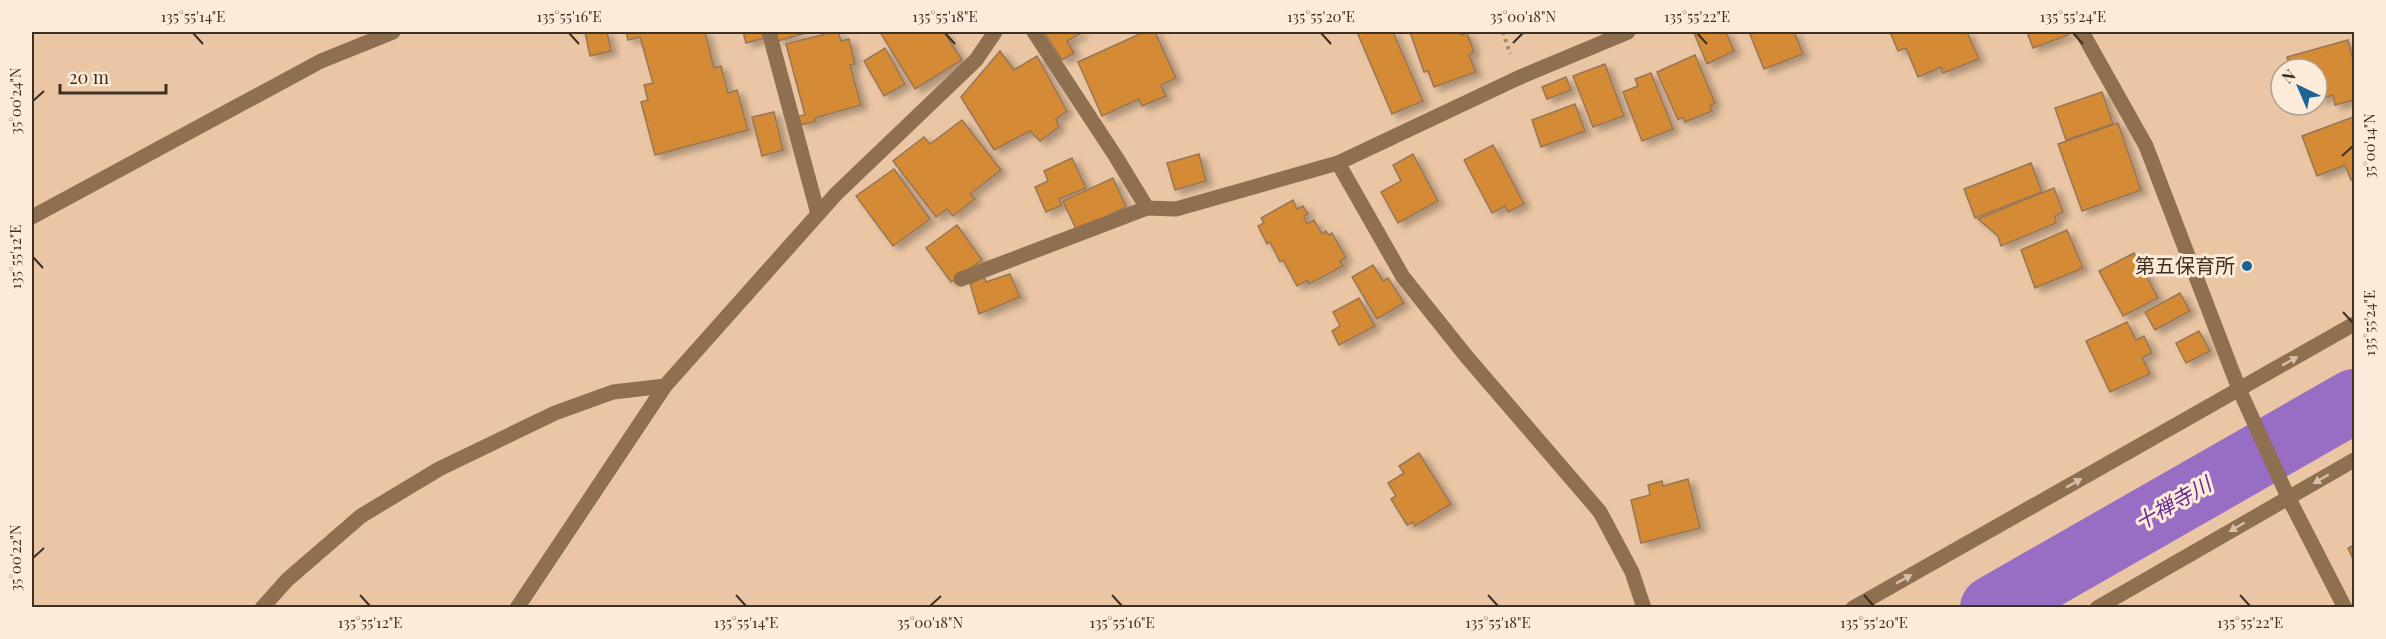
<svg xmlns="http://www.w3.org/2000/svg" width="2386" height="639" font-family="'Playfair Display','Noto Sans JP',serif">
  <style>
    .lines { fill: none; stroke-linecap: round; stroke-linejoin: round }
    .river { stroke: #986ec4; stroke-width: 64 }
    .building { fill: #d58a36; stroke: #977656; stroke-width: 1.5; filter: url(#shadow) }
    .path { stroke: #a1866c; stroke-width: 4; stroke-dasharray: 3 4.5; stroke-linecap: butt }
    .minor { stroke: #8e6f50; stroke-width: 15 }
    .oneway { fill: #d6c0aa }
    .ticks { fill: none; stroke: #3d2f21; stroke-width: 2 }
    .poi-dot { fill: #1c6397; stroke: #fdebda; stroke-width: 2 }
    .labels { text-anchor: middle; stroke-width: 6; stroke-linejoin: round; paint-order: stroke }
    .poi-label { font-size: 20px; fill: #3d2f21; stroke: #fdebda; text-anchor: end }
    .water-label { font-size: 21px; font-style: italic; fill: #642c93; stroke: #fdebda }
    .neatline { fill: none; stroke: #3d2f21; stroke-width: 2 }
    .ticks-label { font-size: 15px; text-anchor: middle; fill: #3d2f21 }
  </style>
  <defs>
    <filter id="shadow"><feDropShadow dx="6" dy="4" stdDeviation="3" flood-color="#0004"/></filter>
  </defs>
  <rect width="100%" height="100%" fill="#eac6a4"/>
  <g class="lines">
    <polyline class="river" points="1992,608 2354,401"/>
  </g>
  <g class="building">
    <polygon points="585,32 607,32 611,51 590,56"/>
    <polygon points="626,32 705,32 714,68 721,66 728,93 737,90 748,130 655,155 641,102 648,100 644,85 653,83 640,37 628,40"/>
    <polygon points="743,32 762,32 764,38 746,43"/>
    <polygon points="775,32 809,32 778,41"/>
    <polygon points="833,32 838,32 841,41 849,39 855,64 850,65 861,105 815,118 816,121 801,125 798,116 805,115 786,44"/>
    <polygon points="880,32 944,32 962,60 915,89"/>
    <polygon points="1044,32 1083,32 1067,41 1074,53 1062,60"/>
    <polygon points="1144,32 1155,32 1176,78 1161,85 1166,96 1142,106 1139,99 1102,116 1078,62"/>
    <polygon points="1357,32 1393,32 1423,101 1392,114"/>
    <polygon points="1410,32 1460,32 1461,35 1467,33 1474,52 1469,55 1476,72 1434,87 1428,71 1424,72"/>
    <polygon points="1697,32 1726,32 1734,51 1707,64 1694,33"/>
    <polygon points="1749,32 1794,32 1803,54 1764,69"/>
    <polygon points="1890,32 1967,32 1979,59 1943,73 1941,67 1918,77 1906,48 1898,51"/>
    <polygon points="2027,32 2069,32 2068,35 2033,48"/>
    <polygon points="2348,40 2354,63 2354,100 2335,105 2333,95 2317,100 2317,69 2291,69 2287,57"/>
    <polygon points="885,48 905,84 884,96 864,61"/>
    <polygon points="1000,51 1014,70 1037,56 1067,111 1056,119 1059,127 1040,141 1030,131 994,150 961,97"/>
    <polygon points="1695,55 1715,103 1710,106 1712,111 1685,122 1683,117 1678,120 1657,72"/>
    <polygon points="1605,64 1624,116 1593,127 1573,76"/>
    <polygon points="1651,73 1673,129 1642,141 1623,92 1638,86 1635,79"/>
    <polygon points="1566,77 1571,90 1547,99 1542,87"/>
    <polygon points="2102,92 2113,124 2066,140 2055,108"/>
    <polygon points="1575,104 1585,131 1541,147 1532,120"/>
    <polygon points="774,112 783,150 762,156 752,117"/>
    <polygon points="2353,117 2354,179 2351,180 2345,165 2317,176 2302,136"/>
    <polygon points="962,120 1001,170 970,194 975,199 953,216 947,209 936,217 893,161 924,137 930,144"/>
    <polygon points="2118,123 2141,190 2082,211 2058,144"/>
    <polygon points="1493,145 1524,204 1508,212 1505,206 1492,213 1464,160"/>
    <polygon points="1199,154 1206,181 1175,190 1167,163"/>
    <polygon points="1413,154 1438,201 1398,223 1381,192 1401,181 1393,165"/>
    <polygon points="1072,158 1086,188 1059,199 1062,205 1046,212 1035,187 1048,181 1044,171"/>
    <polygon points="2031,163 2042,192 1975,218 1964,189"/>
    <polygon points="894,169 930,219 893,246 856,196"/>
    <polygon points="1113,178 1126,207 1077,231 1063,201"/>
    <polygon points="2054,188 2063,212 2055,216 2056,223 2001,246 1998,236 1978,219"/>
    <polygon points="1293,200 1297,209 1303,206 1308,214 1304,216 1307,224 1314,220 1322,234 1326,231 1329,235 1332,233 1346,258 1340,261 1343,266 1309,284 1308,280 1297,286 1283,260 1280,262 1270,242 1267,244 1258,226 1264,223 1261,218"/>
    <polygon points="957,225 982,260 951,282 926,248"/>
    <polygon points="2067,230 2083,268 2035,288 2021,250"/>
    <polygon points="2134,253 2158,298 2123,316 2099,271"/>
    <polygon points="1373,265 1383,281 1388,278 1404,303 1377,319 1352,277"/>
    <polygon points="1010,274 1020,297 979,314 970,284 984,277 986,282"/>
    <polygon points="2180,293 2190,311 2155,330 2145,312"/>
    <polygon points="1359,298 1375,326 1339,345 1332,331 1340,326 1333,312"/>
    <polygon points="2127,322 2136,340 2144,336 2152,353 2142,357 2150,374 2110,392 2086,341"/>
    <polygon points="2199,331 2210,351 2186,363 2176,343"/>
    <polygon points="1419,453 1451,504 1415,526 1413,522 1407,525 1391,499 1396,496 1388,483 1404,473 1399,466"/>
    <polygon points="1688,479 1700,528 1641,543 1631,500 1650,495 1648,485 1662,481 1663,486"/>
    <polygon points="2354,545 2354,561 2348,548"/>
  </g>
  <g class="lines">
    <polyline class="path" points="1503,32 1510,54"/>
    <g class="minor">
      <polyline points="769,32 818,214"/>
      <polyline points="1034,32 1116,157 1147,208 1176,209 1338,163 1518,78 1628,32"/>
      <polyline points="2082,32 2146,146 2239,389 2288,497 2345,608"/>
      <polyline points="1338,163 1403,277 1466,356 1600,512 1632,572 1644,608"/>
      <polyline points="32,217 321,61 393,32"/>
      <polyline points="961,279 1147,208"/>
      <polyline points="262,608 287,580 361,516 439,469 555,413 613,392 665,386"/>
      <polyline points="517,608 665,386 836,194 976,60 995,32"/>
      <polyline points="1853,608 2354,324"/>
      <polyline points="2097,608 2354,460"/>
    </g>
  </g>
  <defs><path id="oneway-solid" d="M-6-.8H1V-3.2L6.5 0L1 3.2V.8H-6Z" transform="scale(1.5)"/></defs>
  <g class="oneway">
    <use href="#oneway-solid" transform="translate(2290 361) rotate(-29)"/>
    <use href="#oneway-solid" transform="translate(2321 479) rotate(150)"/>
    <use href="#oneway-solid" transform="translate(2074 483) rotate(-29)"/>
    <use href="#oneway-solid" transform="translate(2237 527) rotate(150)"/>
    <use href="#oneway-solid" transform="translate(1904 579) rotate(-29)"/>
  </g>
  <path class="ticks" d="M193 33 203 44M569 33 579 44M945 33 955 44M1321 33 1331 44M1697 33 1707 44M2073 33 2083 44M1513 43 1523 33M33 101 44 91M2342 156 2353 146M33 257 43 268M2343 312 2353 323M33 558 44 548M360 595 370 606M736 595 746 606M1112 595 1122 606M1488 595 1498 606M1864 595 1874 606M2240 595 2250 606M930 606 941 596"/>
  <circle class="poi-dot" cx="2247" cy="266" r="6"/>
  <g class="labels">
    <g class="poi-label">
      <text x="2235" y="273">第五保育所</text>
    </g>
    <g class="water-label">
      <text transform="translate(2173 504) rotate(-30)" y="7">十禅寺川</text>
    </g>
  </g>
  <rect width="2386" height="639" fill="none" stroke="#fdebda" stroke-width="66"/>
  <g transform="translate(2299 87) rotate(316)"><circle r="28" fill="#fdebda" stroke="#b0a090" stroke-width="1.5"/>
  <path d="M0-4.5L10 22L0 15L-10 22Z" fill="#1c6397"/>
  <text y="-9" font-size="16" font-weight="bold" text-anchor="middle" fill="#3d2f21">N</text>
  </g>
  <path d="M60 84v9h106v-9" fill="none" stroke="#3d2f21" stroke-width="3"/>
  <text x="69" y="84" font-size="18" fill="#3d2f21" stroke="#fdebda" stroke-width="4.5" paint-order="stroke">20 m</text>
  <rect x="33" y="33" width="2320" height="573" class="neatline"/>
  <g class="ticks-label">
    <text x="193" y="22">135°55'14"E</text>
    <text x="569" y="22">135°55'16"E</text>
    <text x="945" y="22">135°55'18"E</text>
    <text x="1321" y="22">135°55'20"E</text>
    <text x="1523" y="22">35°00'18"N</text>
    <text x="1697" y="22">135°55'22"E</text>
    <text x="2073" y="22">135°55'24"E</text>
    <text transform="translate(16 101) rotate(-90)" y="5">35°00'24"N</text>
    <text transform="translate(2370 146) rotate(-90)" y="5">35°00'14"N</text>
    <text transform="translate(16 257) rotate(-90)" y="5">135°55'12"E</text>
    <text transform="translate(2370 323) rotate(-90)" y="5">135°55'24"E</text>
    <text transform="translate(16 558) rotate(-90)" y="5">35°00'22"N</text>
    <text x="370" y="628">135°55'12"E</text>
    <text x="746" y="628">135°55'14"E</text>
    <text x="930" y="628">35°00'18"N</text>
    <text x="1122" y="628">135°55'16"E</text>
    <text x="1498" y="628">135°55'18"E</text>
    <text x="1874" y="628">135°55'20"E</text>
    <text x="2250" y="628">135°55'22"E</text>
  </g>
</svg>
